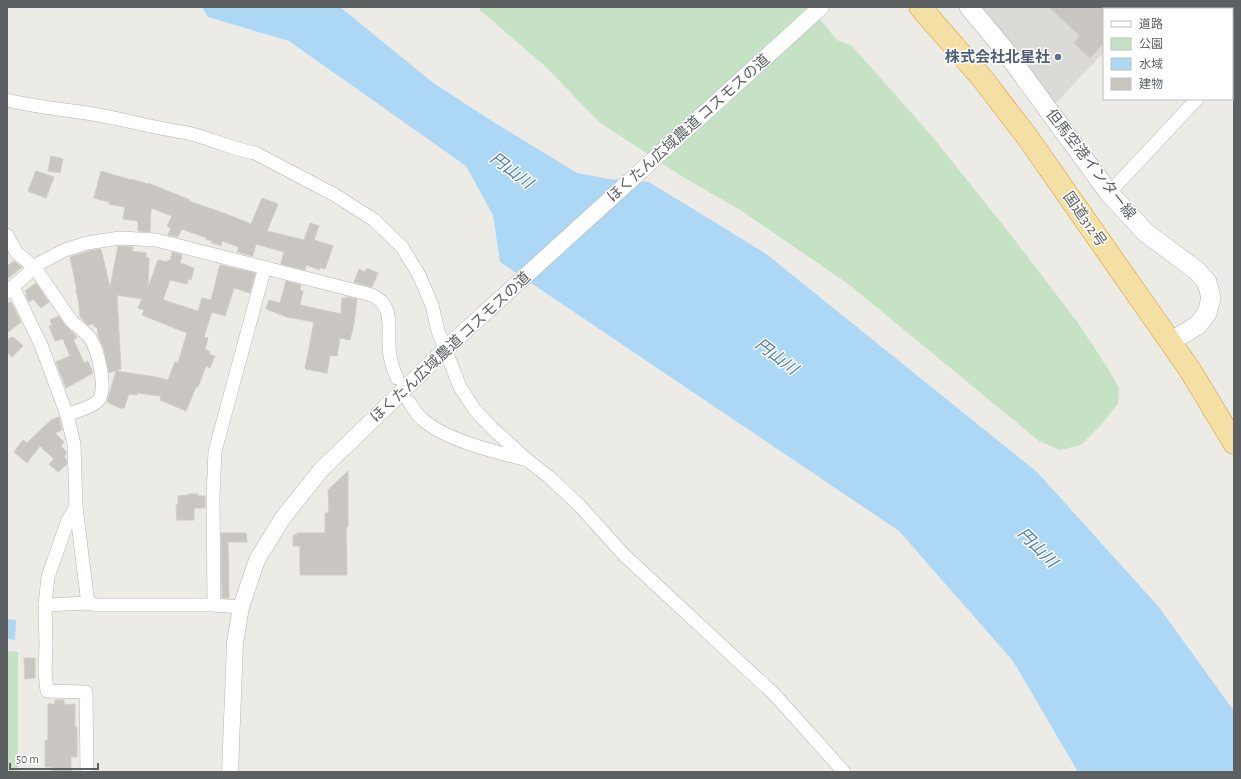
<svg xmlns="http://www.w3.org/2000/svg" width="1241" height="779" font-family="'Alegreya Sans','Noto Sans JP',sans-serif">
  <style>
    .industrial { fill: #dcdad7 }
    .green { fill: #c5e2c4 }
    .water { fill: #acd8f5 }
    .building { fill: #c9c6c1; stroke: #d1ccc4 }
    .lines { fill: none; stroke-linecap: round; stroke-linejoin: round }
    .minor-casing { stroke: #b2b5b8; stroke-width: 14 }
    .tertiary-casing { stroke: #b2b5b8; stroke-width: 17 }
    .secondary-casing { stroke: #b1b4b8; stroke-width: 20 }
    .trunk-casing { stroke: #d99619; stroke-width: 23 }
    .minor { stroke: #fff; stroke-width: 13 }
    .tertiary { stroke: #fff; stroke-width: 16 }
    .secondary { stroke: #fff; stroke-width: 19 }
    .trunk { stroke: #f4e0a4; stroke-width: 22 }
    .service-dot { fill: #5c6f8a; stroke: #fff; stroke-width: 1.5 }
    .labels { text-anchor: middle; stroke-width: 3; stroke-linejoin: round; paint-order: stroke }
    .service-label { font-size: 15px; font-weight: bold; fill: #4e5e75; stroke: #fff; text-anchor: end }
    .street-label { font-size: 15px; fill: #5c6063; stroke: #fff }
    .water-label { font-size: 16px; font-style: italic; fill: #4c7aa6; stroke: #fff }
  </style>
  <rect width="100%" height="100%" fill="#edebe5"/>
  <polygon class="industrial" points="978,7 1146,7 1144,9 1104,9 1104,52 1056,103 1053,103"/>
  <g class="green">
    <polygon points="480,7 807,7 824,24 837,40 852,46 931,135 1014,239 1078,323 1109,370 1119,388 1118,403 1102,424 1081,445 1060,450 1039,441 851,286 742,211 683,177 599,122 547,68 480,10"/>
    <polygon points="7,651 18,652 18,772 7,772"/>
  </g>
  <g class="water">
    <polygon points="202,7 340,7 432,82 487,118 577,173 609,179 649,182 765,253 1037,472 1158,606 1234,711 1234,772 1078,772 1013,661 899,531 500,262 493,215 466,166 289,41 208,17"/>
    <polygon points="7,619 16,620 15,640 7,639"/>
  </g>
  <g class="building">
    <polygon points="1049,7 1104,7 1104,43 1090,58 1074,43 1080,36"/>
    <polygon points="51,156 63,159 60,173 48,171"/>
    <polygon points="36,171 54,177 46,198 28,191"/>
    <polygon points="101,171 131,180 131,179 148,184 148,183 190,200 189,201 226,214 251,224 262,198 278,204 267,231 304,240 310,223 319,226 314,240 333,246 325,269 320,267 320,270 306,265 305,270 281,264 284,252 256,244 253,256 237,252 239,247 222,241 221,246 211,242 212,241 206,239 207,238 182,229 178,237 168,235 171,228 167,226 172,216 151,208 150,232 138,231 138,221 123,219 125,207 109,204 109,202 94,198"/>
    <polygon points="118,246 133,247 132,251 146,253 146,258 149,258 148,288 158,260 167,262 168,260 170,261 172,252 182,255 180,263 194,268 191,280 188,279 187,284 170,280 163,300 198,311 202,298 211,300 220,265 255,273 250,293 234,288 225,316 212,312 211,314 204,337 208,338 205,349 210,352 209,354 215,356 210,368 206,366 198,387 196,387 186,411 160,400 161,396 137,393 137,395 129,394 124,408 120,408 107,402 116,371 156,377 168,380 175,362 178,363 187,333 142,315 144,310 138,308 142,299 117,295 121,369 109,373 104,349 98,335 97,327 94,327 94,324 88,325 80,317 79,305 76,290 77,290 70,257 89,251 101,249 110,288"/>
    <polygon points="14,261 22,267 7,279 7,266"/>
    <polygon points="367,268 378,273 372,287 354,282 359,269 365,272"/>
    <polygon points="286,281 301,285 300,290 303,291 300,305 341,314 342,298 345,299 346,297 357,299 354,324 350,340 340,338 337,356 330,355 327,373 305,369 314,322 287,317 266,309 269,300 280,303"/>
    <polygon points="36,283 49,302 41,308 33,299 29,302 26,295 27,294 25,291"/>
    <polygon points="11,302 21,322 7,333 7,303"/>
    <polygon points="59,316 64,324 76,336 77,338 73,339 84,363 88,361 93,373 66,388 56,362 70,356 63,339 55,341 49,326 52,325 50,320"/>
    <polygon points="13,337 23,346 12,357 7,352 7,339"/>
    <polygon points="59,417 62,430 55,433 64,442 61,446 66,451 66,454 64,457 66,459 67,464 58,472 49,464 54,459 40,446 27,463 14,452 23,440 27,443 51,420"/>
    <polygon points="348,471 348,527 346,527 347,575 300,575 300,546 293,546 293,535 297,535 297,533 325,533 325,513 329,513 328,490"/>
    <polygon points="188,494 198,494 198,496 205,496 205,508 194,508 194,520 177,520 176,505 178,504 178,496 188,495"/>
    <polygon points="221,533 246,533 247,542 228,542 229,598 222,598"/>
    <polygon points="24,658 35,658 35,678 25,679"/>
    <polygon points="55,700 64,700 64,705 75,704 75,727 77,727 77,757 71,757 71,772 52,772 52,767 45,767 45,740 48,740 48,704 55,704"/>
  </g>
  <g class="lines">
    <g class="minor-casing">
      <g id="minor">
        <polyline points="1232,62 1234,59"/>
        <path d="M7 100C39 108 72 110 104 116 130 121 155 128 182 132 207 136 230 149 255 153L335 195 374 220 402 247 419 275 432 305 438 331 460 387 475 410 492 428 526 459 549 477 580 506 624 555 775 695 844 772"/>
        <polyline points="1109,193 1197,99"/>
        <path d="M7 235 16 252 35 268 70 319C76 326 85 331 90 338 98 350 108 389 98 401 91 408 76 411 67 415"/>
        <polyline points="13,287 41,345 67,415 74,444 76,507 87,596 89,603"/>
        <path d="M7 292 40 263 65 250 87 243 120 238 156 240 372 295C394 306 388 324 389 344 389 356 392 367 397 378"/>
        <path d="M409 402C413 408 417 415 422 419 445 440 495 452 524 459"/>
        <polyline points="76,507 68,520 48,577 45,605 46,645 45,672 47,691 86,692 87,772"/>
        <polyline points="45,605 89,603 96,605 214,605 241,607"/>
        <polyline points="214,605 213,496 215,451 265,267"/>
      </g>
    </g>
    <g class="tertiary-casing">
      <polyline id="tertiary" points="230,772 235,643 241,607 257,560 282,519 321,470 455,340 821,7"/>
    </g>
    <g class="secondary-casing">
      <polyline id="secondary" points="969,7 1003,48 1109,193 1146,233 1196,270 1207,282 1211,298 1207,313 1198,325 1170,342"/>
    </g>
    <g class="trunk-casing">
      <polyline id="trunk" points="920,7 982,78 1028,138 1190,370 1234,443"/>
    </g>
    <use href="#minor" class="minor"/>
    <use href="#tertiary" class="tertiary"/>
    <use href="#secondary" class="secondary"/>
    <use href="#trunk" class="trunk"/>
  </g>
  <circle class="service-dot" cx="1058" cy="57" r="4"/>
  <g class="labels">
    <g class="service-label">
      <text x="1050" y="62">株式会社北星社</text>
    </g>
    <g class="street-label">
      <text transform="translate(688 128) rotate(-42)" y="5">ほくたん広域農道 コスモスの道</text>
      <text transform="translate(1091 164) rotate(52)" y="5">但馬空港インター線</text>
      <text transform="translate(1085 219) rotate(55)" y="5">国道312号</text>
      <text transform="translate(450 347) rotate(-43)" y="5">ほくたん広域農道 コスモスの道</text>
    </g>
    <g class="water-label">
      <text transform="translate(512 170) rotate(37)" y="6">円山川</text>
      <text transform="translate(777 356) rotate(37)" y="6">円山川</text>
      <text transform="translate(1038 547) rotate(45)" y="6">円山川</text>
    </g>
  </g>
  <rect width="1241" height="779" fill="none" stroke="#5c6063" stroke-width="16"/>
  <rect x="1103" y="8" width="130" height="92" fill="#ffffff" stroke="#bebfc1"/>
  <rect x="1111" y="21" width="20" height="6" fill="#ffffff" stroke="#bebfc1"/>
  <text x="1139" y="28" font-size="12" fill="#5c6063">道路</text>
  <rect x="1111" y="38" width="20" height="12" fill="#c5e2c4" stroke="#bebfc1"/>
  <text x="1139" y="48" font-size="12" fill="#5c6063">公園</text>
  <rect x="1111" y="58" width="20" height="12" fill="#acd8f5" stroke="#bebfc1"/>
  <text x="1139" y="68" font-size="12" fill="#5c6063">水域</text>
  <rect x="1111" y="78" width="20" height="12" fill="#c9c6c1" stroke="#bebfc1"/>
  <text x="1139" y="88" font-size="12" fill="#5c6063">建物</text>
  <path d="M10 763v6h88v-6" fill="none" stroke="#5c6063" stroke-width="2"/>
  <text x="16" y="763" font-size="12" fill="#5c6063" stroke="#ffffff" stroke-width="3" paint-order="stroke">50 m</text>
</svg>
